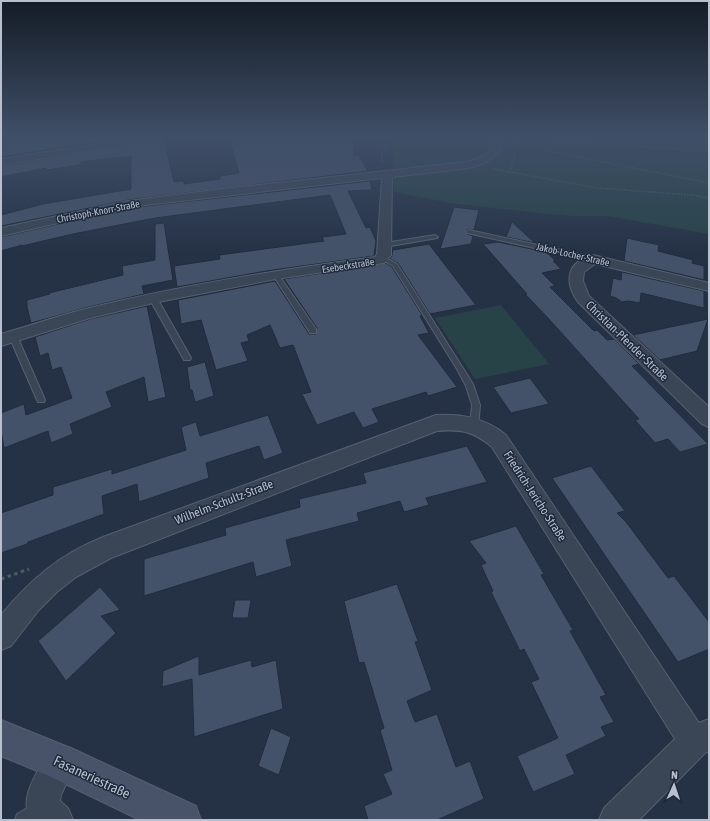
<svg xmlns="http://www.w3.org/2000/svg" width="710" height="821" font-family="'Asap Condensed',sans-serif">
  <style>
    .green { fill: #274347 }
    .building { fill: #445269; stroke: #212b3d }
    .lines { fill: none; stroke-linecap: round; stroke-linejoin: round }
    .lane-casing { stroke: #566070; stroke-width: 2 }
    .street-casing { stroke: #566070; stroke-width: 2 }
    .secondary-casing { stroke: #566070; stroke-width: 2 }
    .path-far1 { stroke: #465f63; stroke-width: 1.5; stroke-dasharray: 1.5 1.5; stroke-linecap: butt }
    .path { stroke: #465f63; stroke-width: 3; stroke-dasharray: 3.5 3.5; stroke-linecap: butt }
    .lane { fill: #3a4555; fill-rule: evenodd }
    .street { fill: #3a4555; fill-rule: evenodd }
    .secondary { fill: #485369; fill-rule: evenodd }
    .labels { text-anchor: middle; stroke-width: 3; stroke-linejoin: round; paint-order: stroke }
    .far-street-label { font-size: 10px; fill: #b8c0cf; stroke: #1e293b }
    .street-label { font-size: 12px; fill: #b8c0cf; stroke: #1e293b }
    .near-street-label { font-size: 14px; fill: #b8c0cf; stroke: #1e293b }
  </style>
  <rect width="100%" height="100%" fill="#253246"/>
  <g class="green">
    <polygon points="393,137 709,137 709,234 607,216 571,216 539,213 450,203 395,192 392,179 437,166 396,168 393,165"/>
    <polygon points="501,305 549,364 475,379 435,318"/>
  </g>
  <g class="building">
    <polygon points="1,137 132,137 1,157"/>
    <polygon points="229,137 354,137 354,155 359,155 368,171 128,200 1,226 1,215 43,204 131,189 131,156 81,162 81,165 46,170 46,168 1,177 1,166 164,140 174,182 184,181 184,184 220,179 220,176 239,173"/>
    <polygon points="370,181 372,190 348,191 366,228 370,227 376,241 374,256 266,271 177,287 174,266 220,259 219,255 324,241 322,237 346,234 330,195 155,218 73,234 22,246 22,245 1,251 1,237 128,208"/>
    <polygon points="454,207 479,210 474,230 468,229 465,232 467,234 473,236 471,244 440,249"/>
    <polygon points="512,222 535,243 506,237"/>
    <polygon points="164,223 173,280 142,286 144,294 85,308 31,323 27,307 27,300 50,294 49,293 123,275 122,266 155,260 155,224"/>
    <polygon points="627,238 659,245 658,251 693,260 692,263 704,266 704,280 624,261"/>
    <polygon points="498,242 546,252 556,261 553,261 561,269 542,273 555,286 550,287 594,331 597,330 607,340 614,339 639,364 632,366 708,444 680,452 668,439 655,443 635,420 639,419 548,318 525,294 527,294 483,244"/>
    <polygon points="429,244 455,278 476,305 430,314 398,263 390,259 392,255 393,250"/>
    <polygon points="386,263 392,267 422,315 420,316 429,333 418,335 457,387 428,396 426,392 372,409 379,422 363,428 354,412 317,425 302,394 311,392 293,345 280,348 270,325 247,335 249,341 241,343 248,361 216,370 201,320 181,324 178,300 275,281 309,334 316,334 317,328 284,279"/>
    <polygon points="622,272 704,291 704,308 641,293 640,303 628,301 622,302 616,298 610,296 613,278 621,280"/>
    <polygon points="147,306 166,397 148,402 144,377 106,392 112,407 70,424 73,434 51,443 48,431 4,448 1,430 1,413 24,404 26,415 72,398 61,367 52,370 48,353 40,356 35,337 90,319"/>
    <polygon points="708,319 697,351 660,360 633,335"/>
    <polygon points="205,362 214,396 195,402 192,390 190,390 187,367"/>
    <polygon points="530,378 549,404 511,413 493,387"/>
    <polygon points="268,415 283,453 264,460 259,446 206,463 209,478 139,502 137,484 102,496 104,514 28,542 27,544 1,553 1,513 53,495 53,487 112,469 112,474 186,450 181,427 196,422 200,436"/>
    <polygon points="467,446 487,482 426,498 429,505 404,512 400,501 357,513 359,521 286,540 292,566 256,577 253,562 144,596 144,559 226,535 225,528 300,507 299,499 366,483 363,473"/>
    <polygon points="591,466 625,511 617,513 626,522 668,578 674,576 709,622 709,649 678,662 552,478"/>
    <polygon points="516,526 544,574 541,575 573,630 570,631 606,695 600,697 614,722 601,727 606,736 566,755 575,774 533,792 517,756 558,738 531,682 539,679 524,649 520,651 491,592 493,591 481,565 486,563 469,541"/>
    <polygon points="397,584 418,641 415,642 432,690 407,701 415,722 437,714 456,767 470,761 484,799 437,820 368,820 364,806 392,794 383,774 392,770 380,730 384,728 364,662 359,663 344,601"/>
    <polygon points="100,587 120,610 101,616 116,633 66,681 38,641"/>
    <polygon points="235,600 251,600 248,618 232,618"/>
    <polygon points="199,656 199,675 251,660 252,667 276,660 283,709 194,737 192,679 162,687 163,671"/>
    <polygon points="271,728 291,737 279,775 258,766"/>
  </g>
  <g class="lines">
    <g class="lane-casing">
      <g id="lane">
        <polygon points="469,230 593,257 596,259 593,261 467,233 466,232"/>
        <polygon points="435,235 438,237 437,238 385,247 382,245 385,243"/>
        <polygon points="382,256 397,264 473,384 480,405 478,428 472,428 470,425 472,405 466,386 457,369 393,266 379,258"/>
        <polygon points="276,273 278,274 316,329 316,333 310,333 273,275"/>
        <polygon points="150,296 153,296 157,298 191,358 190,360 184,360 149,298"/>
        <polygon points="13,333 17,336 45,400 44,402 38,402 37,400 9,336"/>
        <path d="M40 801 46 803 48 809C42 821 28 820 15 820L17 814Z"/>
      </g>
    </g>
    <g class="street-casing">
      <g id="street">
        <polygon points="142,137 166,137 161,140 1,165 1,159"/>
        <path d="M491 137H501L502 148C494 159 482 165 469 168L392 177 391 255 384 263 276 279 153 303 90 318 1 346V334C29 326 57 316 85 309 181 285 278 270 375 257L377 254 382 178 128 207 1 236V228L128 201 222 189 467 162C480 158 495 153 491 137Z"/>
        <path d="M593 255 709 283V291L595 264 584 272 583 281 589 296 709 407V427L702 424 578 302C564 282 566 262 593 255Z"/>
        <path d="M436 415C463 414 485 418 506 435L699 723 709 719V751L705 753 639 820H599L604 808 675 739 492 447C473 431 461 429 437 431L111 558 76 577 57 592 38 611 11 646 1 650V615C31 579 59 555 103 537Z"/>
        <path d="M60 746 71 751 76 762 61 795 60 801 68 808 73 820H32C16 800 39 770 49 751Z"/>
      </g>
    </g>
    <g class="secondary-casing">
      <polygon id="secondary" points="1,720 73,749 196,806 201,820 140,820 47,775 1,756"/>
    </g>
    <g class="path-far1">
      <polyline points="535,137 561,142 709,151"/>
      <polyline points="512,142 534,148 709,183"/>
      <polyline points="382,162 382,151 386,149 386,137"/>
      <polyline points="494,169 597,188 692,195 709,198"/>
      <polyline points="510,172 518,145"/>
    </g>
    <polyline class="path" points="1,579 29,569"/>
    <use href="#lane" class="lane"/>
    <use href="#street" class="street"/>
    <use href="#secondary" class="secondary"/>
  </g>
  <linearGradient id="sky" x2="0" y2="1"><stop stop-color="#141c26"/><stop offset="0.54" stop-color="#404f68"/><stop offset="1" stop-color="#404f68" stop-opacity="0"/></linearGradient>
  <rect width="710" height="252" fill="url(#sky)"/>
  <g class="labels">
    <g class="far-street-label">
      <text transform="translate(98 211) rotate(-11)" y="4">Christoph-Knorr-Straße</text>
      <text transform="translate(573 254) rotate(13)" y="4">Jakob-Locher-Straße</text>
      <text transform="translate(348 265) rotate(-9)" y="4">Esebeckstraße</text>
    </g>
    <g class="street-label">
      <text transform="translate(627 341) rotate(44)" y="4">Christian-Pfender-Straße</text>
      <text transform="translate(535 496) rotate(57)" y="4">Friedrich-Jericho-Straße</text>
      <text transform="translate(224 502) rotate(-21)" y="4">Wilhelm-Schultz-Straße</text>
    </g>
    <g class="near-street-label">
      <text transform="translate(92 777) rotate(25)" y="5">Fasaneriestraße</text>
    </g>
  </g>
  <rect width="710" height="821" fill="none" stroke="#b8c0cf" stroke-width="4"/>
  <g transform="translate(674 785) rotate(3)" stroke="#1e293b" stroke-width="3" paint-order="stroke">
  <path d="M0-3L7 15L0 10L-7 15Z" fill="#b8c0cf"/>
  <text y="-6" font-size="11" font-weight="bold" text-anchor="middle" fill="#b8c0cf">N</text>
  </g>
</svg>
